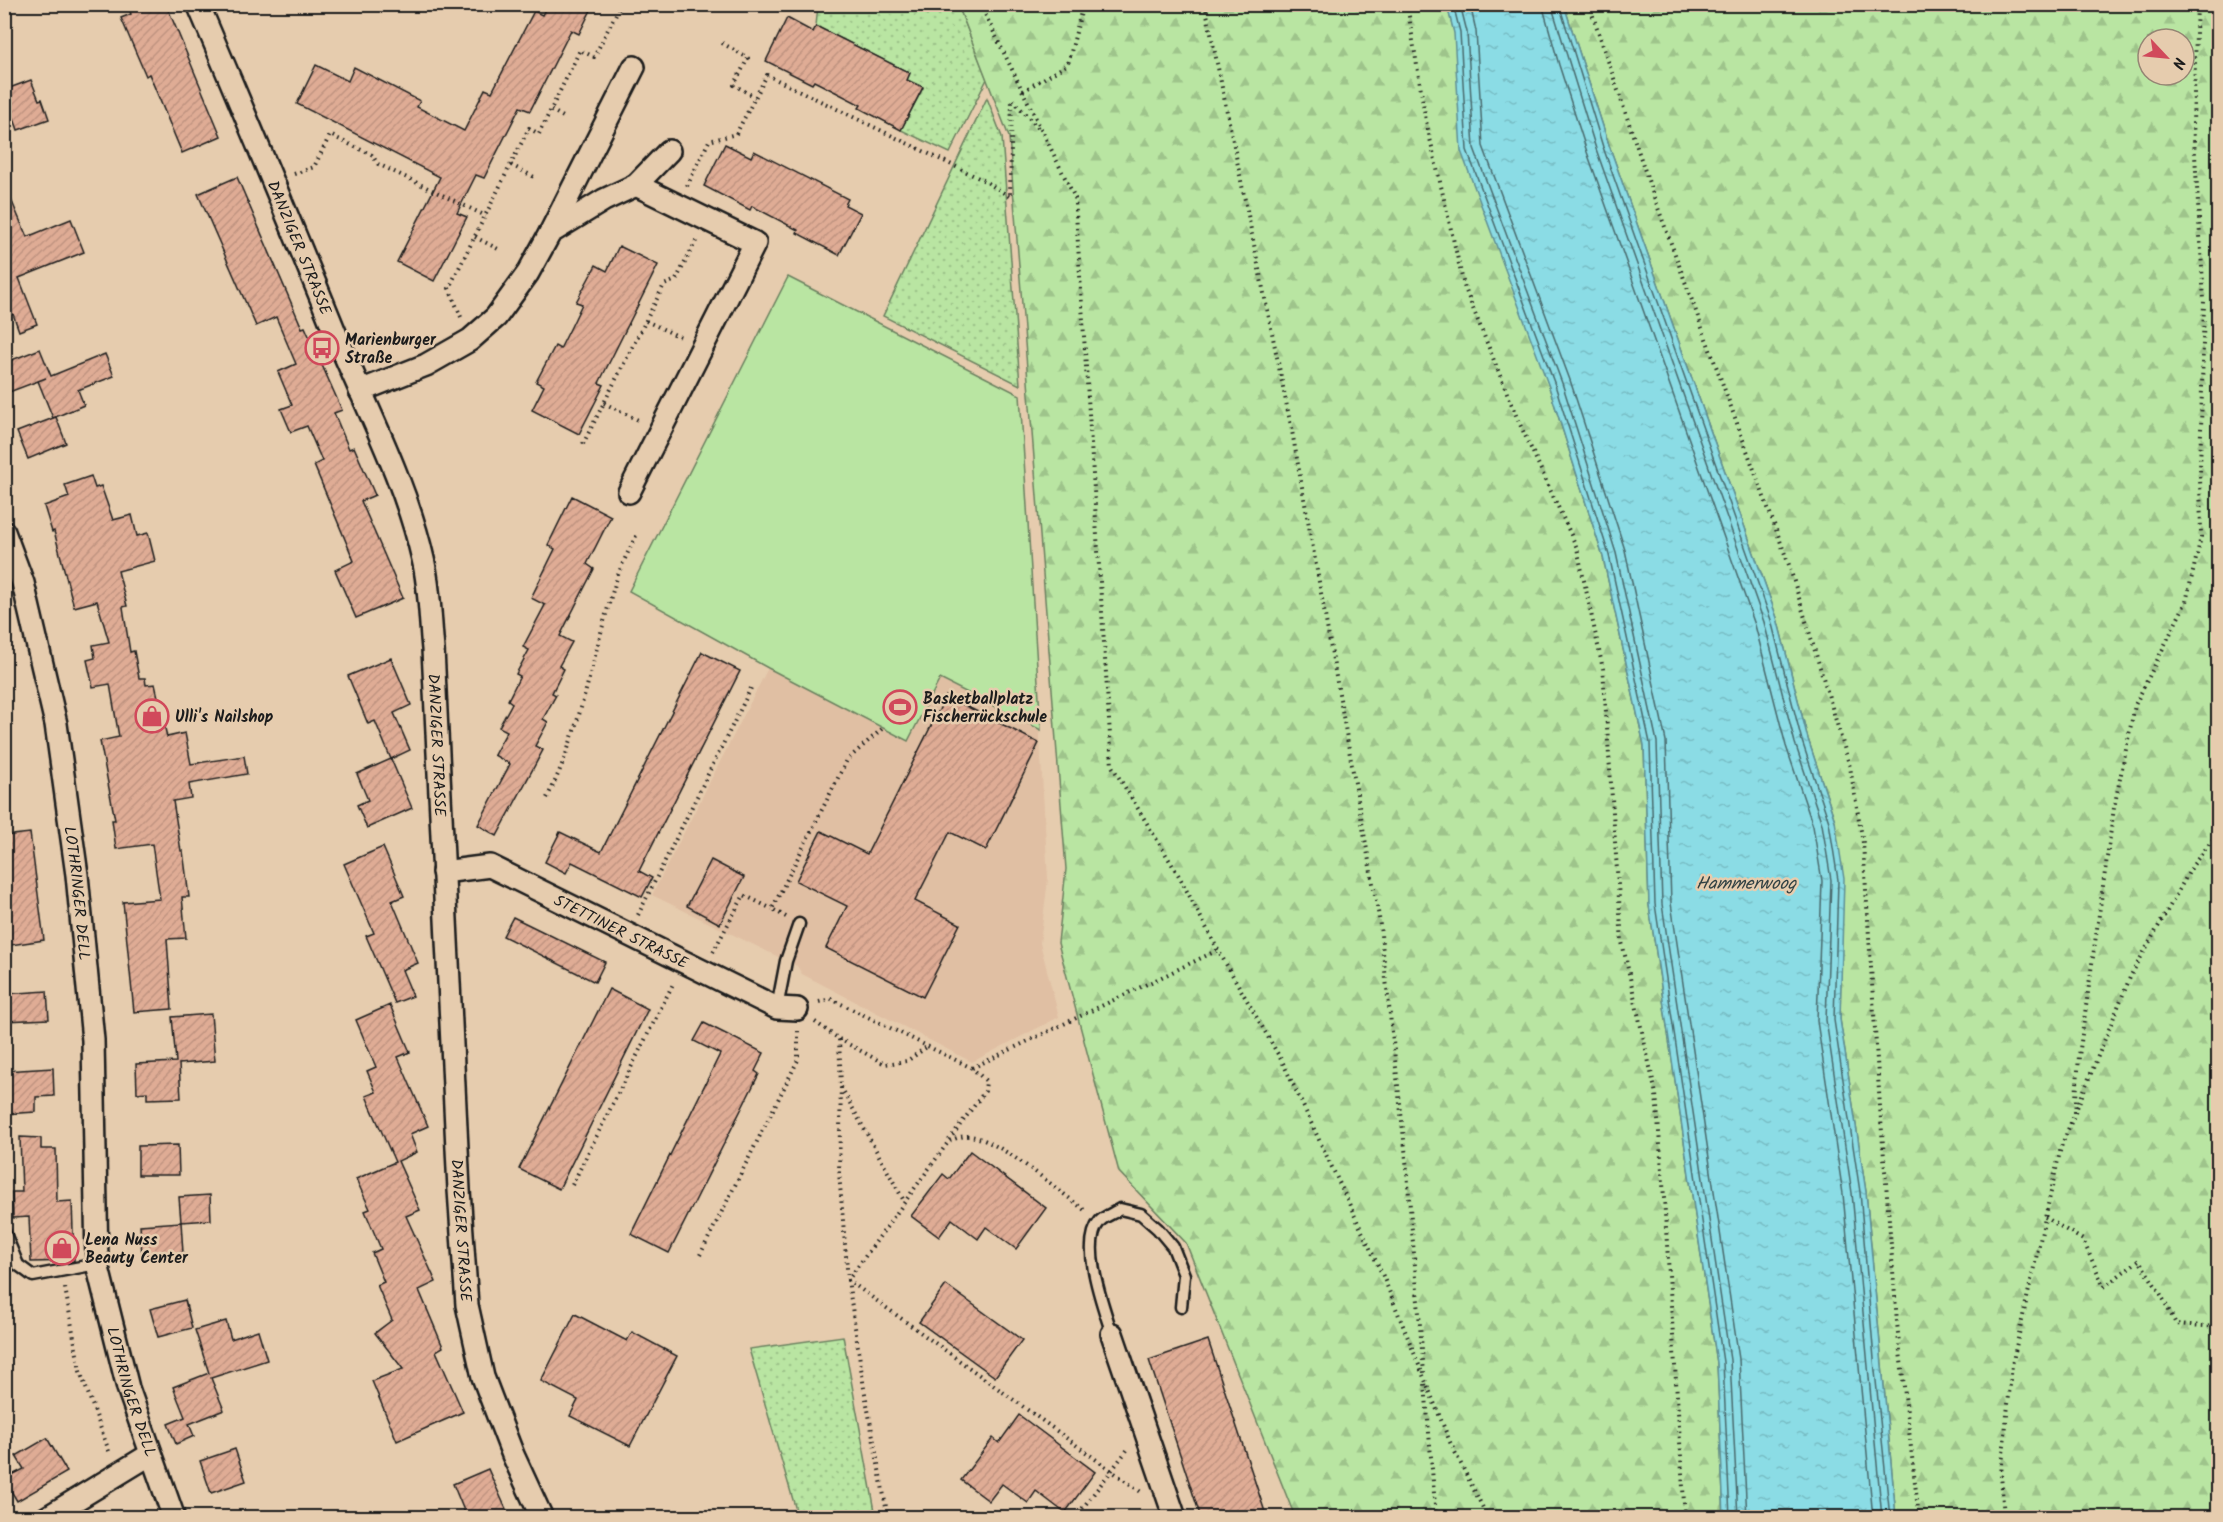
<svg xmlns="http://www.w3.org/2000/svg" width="2223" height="1522" font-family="Kalam,sans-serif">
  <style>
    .built { fill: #e0bfa3 }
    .grass { fill: url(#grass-dots); stroke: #6a805f; stroke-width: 1.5 }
    .forest { fill: url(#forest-firs); stroke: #6a805f; stroke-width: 1.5; fill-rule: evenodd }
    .garden { fill: #b9e5a2; stroke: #6a805f; stroke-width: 1.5 }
    .water { fill: url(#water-ripples); stroke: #5f8f95; stroke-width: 1.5 }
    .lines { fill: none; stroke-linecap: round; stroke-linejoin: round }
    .shore { stroke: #48696c; stroke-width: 1.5 }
    .building { fill: url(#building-hatch); stroke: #1c1c1c; stroke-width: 1.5 }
    .lane-casing { stroke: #1c1c1c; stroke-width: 15 }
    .street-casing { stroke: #1c1c1c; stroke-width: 26 }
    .path { stroke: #1c1c1c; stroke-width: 4; stroke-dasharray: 1.5 4.5; stroke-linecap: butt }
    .lane { stroke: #e6ccae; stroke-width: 10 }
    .street { stroke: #e6ccae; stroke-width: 21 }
    .labels { text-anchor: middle; stroke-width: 5; stroke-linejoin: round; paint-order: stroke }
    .street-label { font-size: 16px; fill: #1c1c1c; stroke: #e6ccae }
    .poi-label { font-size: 16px; font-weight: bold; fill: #1c1c1c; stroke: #e6ccae; text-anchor: start }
    .water-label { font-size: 18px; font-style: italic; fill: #324244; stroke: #e6ccae }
  </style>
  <defs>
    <pattern id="grass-dots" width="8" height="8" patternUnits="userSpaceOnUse" patternTransform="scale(1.5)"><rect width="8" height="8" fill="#b9e5a2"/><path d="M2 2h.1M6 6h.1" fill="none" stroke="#9ec48b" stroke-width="1.8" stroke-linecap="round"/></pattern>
    <pattern id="forest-firs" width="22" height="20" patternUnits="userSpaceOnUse" patternTransform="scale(1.5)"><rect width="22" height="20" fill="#b9e5a2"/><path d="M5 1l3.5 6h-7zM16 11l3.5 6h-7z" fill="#9ec48b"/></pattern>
    <pattern id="water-ripples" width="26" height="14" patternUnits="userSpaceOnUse" patternTransform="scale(1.5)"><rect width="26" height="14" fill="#8bdce5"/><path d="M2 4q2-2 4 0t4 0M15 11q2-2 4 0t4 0" fill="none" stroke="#77bcc4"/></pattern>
    <pattern id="building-hatch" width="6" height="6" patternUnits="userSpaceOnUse" patternTransform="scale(1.5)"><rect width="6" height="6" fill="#dfac95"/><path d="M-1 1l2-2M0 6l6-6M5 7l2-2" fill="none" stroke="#bf9380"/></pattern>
  </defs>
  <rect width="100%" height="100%" fill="#e6ccae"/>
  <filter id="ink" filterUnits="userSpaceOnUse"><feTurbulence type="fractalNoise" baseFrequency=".0167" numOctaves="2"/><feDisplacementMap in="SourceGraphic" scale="12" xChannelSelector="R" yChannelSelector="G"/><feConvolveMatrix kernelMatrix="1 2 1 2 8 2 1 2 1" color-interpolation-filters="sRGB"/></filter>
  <g filter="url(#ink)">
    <polygon class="built" points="788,277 1020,395 1048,879 1040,943 1059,1017 972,1062 802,974 797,966 652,895 768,668 629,591"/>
    <g class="grass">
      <polygon points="818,5 958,5 987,79 950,153 901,130 923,88 907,80 910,73 816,26"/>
      <polygon points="987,98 1002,137 1020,385 883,316"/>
      <polygon points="843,1336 875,1511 843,1517 798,1517 749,1349"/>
    </g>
    <g class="forest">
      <polygon points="958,5 1447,5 1549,387 1603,557 1644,745 1649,905 1717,1363 1724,1517 1295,1517 1186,1243 1119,1172 1058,943 1066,869 1009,137"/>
      <path d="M1564 5H2218V1517H1896L1866 1192 1840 1019 1841 964 1835 821 1808 739 1777 618 1609 145ZM2148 39H2184V75H2148Z"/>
    </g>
    <polygon class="garden" points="788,277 1020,395 1041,730 940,679 908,741 768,668 629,591"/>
    <polygon class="water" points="1447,5 1564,5 1609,145 1777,618 1808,739 1835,821 1844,879 1840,1019 1866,1192 1896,1517 1724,1517 1717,1363 1649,905 1644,745 1603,557 1549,387 1461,151 1454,33"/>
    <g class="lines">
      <g class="shore">
        <polyline points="1453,4 1460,32 1467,150 1555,385 1609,555 1650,743 1655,904 1723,1362 1730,1518"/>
        <polyline points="1460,4 1467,32 1474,148 1562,383 1616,553 1657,742 1662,904 1730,1360 1738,1518"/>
        <polyline points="1470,4 1476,31 1483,146 1570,380 1625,550 1666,741 1671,903 1739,1359 1747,1518"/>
        <polyline points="1542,4 1559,65 1587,152 1755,625 1786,746 1813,826 1822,881 1817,1021 1843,1194 1873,1518"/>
        <polyline points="1551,4 1596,149 1764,622 1795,743 1822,824 1831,880 1826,1020 1852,1193 1882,1518"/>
        <polyline points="1559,4 1603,147 1771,620 1802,741 1829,822 1838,880 1834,1020 1860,1192 1875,1371 1890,1518"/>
      </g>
    </g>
    <g class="building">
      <polygon points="127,4 166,4 221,136 182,153 149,74 146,76 121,18 131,14"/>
      <polygon points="548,4 594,4 579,34 571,30 530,111 520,107 484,178 476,175 457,213 467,217 434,281 397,262 440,177 297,104 316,65 348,81 354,67 420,101 417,107 464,131 485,89 492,92 534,11 542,15"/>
      <polygon points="787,18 813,32 816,26 910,73 907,80 923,87 901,130 859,108 861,105 814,81 812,84 766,61"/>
      <polygon points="31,80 39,100 42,99 49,119 18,130 4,90"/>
      <polygon points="725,144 751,157 754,151 848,199 845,205 861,213 839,255 797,233 798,230 752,206 750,210 704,186"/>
      <polygon points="237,177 302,328 305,327 342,410 334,413 349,449 354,447 375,495 361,501 403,598 356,618 335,570 354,561 314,465 322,461 307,426 291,432 281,409 292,405 278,372 296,364 276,317 256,326 198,194"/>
      <polygon points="4,183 27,237 71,219 84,252 19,278 37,324 19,331 13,314 4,318"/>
      <polygon points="619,246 658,265 599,383 604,385 579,434 532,410 544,386 536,382 555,346 560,349 571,327 582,304 576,302 596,265 607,271"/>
      <polygon points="40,349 51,376 105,354 114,376 78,390 84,405 53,418 38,381 46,378 4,394 4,363"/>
      <polygon points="56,417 66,443 28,459 17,432"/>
      <polygon points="91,476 95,488 101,486 113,520 132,515 137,536 148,533 155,561 118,571 127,606 123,607 130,652 134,651 139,678 145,678 146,685 155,684 167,737 185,733 191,764 244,756 247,774 189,784 191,798 173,801 181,851 183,851 189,897 182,897 186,938 167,939 172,1009 134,1012 123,902 160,899 152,844 116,849 112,820 115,820 100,741 119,737 110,684 93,687 87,660 95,658 93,645 109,642 97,601 74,607 54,531 52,532 44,506 69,497 65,485"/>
      <polygon points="572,496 611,516 587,564 594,569 560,636 572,642 559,666 564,669 552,693 556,695 543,719 548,722 535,746 543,750 497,836 478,825 510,764 494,755 507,731 499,727 512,703 508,700 520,676 516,674 529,650 523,647 545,605 531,598 555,549 548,545"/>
      <polygon points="702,652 740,671 639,871 652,878 642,897 572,862 566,873 545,862 560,832 601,852"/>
      <polygon points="391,658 411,705 394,713 410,750 391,759 375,721 368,724 348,676"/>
      <polygon points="946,696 1039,743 986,850 950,832 915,901 960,924 923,997 826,948 847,906 796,881 821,831 867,854"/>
      <polygon points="391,759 412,808 367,828 357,805 368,800 357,774"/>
      <polygon points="30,833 44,940 4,946 4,836"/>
      <polygon points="383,847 404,896 392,901 418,963 402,970 413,996 395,1003 366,936 374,933 344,864"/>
      <polygon points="711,860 744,877 720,924 687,906"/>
      <polygon points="513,917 605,962 595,982 503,936"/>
      <polygon points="609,989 648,1009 559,1189 519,1169"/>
      <polygon points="47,991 49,1019 5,1021 4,994"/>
      <polygon points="390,1005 410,1052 398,1057 428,1126 410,1134 417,1152 398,1161 420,1210 406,1216 436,1282 419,1290 443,1347 436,1351 463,1412 397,1441 372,1381 403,1369 375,1333 392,1320 377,1285 384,1282 372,1253 381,1249 365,1211 370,1209 356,1179 395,1162 366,1096 376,1092 367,1071 376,1067 356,1020"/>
      <polygon points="211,1014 215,1061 179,1064 181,1098 147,1099 147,1092 137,1093 136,1064 176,1062 172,1017"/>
      <polygon points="704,1023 764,1053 755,1071 759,1074 669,1253 631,1234 720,1054 694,1041"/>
      <polygon points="53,1068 54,1096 36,1097 36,1112 4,1114 4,1071"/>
      <polygon points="20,1137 41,1138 41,1149 56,1149 57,1202 72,1201 74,1261 31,1262 29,1217 13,1218 12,1192 22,1192"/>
      <polygon points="178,1145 179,1175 138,1175 138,1146"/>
      <polygon points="970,1151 1046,1208 1016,1249 986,1227 978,1239 952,1219 939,1237 911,1216 943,1174 949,1179"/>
      <polygon points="210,1195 211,1220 181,1222 179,1197"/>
      <polygon points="181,1222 183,1253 142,1255 140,1225"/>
      <polygon points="946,1285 1022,1340 995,1377 919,1322"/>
      <polygon points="185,1300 192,1328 158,1337 150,1309"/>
      <polygon points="575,1314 627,1341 632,1332 677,1356 630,1446 570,1416 578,1400 541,1381"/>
      <polygon points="226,1321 231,1339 258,1330 267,1360 211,1378 224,1410 189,1424 194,1436 176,1444 168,1424 185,1417 173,1387 209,1373 195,1330"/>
      <polygon points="1208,1340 1267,1518 1201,1518 1149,1360"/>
      <polygon points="1019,1415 1095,1472 1065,1513 1036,1491 1028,1503 1002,1484 989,1501 961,1480 993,1438 999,1443"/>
      <polygon points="47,1438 67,1472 17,1501 4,1479 24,1469 16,1456"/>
      <polygon points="235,1449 246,1481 211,1493 200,1461"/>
      <polygon points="488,1469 510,1518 467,1518 453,1484"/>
    </g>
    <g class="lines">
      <g class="lane-casing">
        <g id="lane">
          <polyline points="777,1008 786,961 799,924"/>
          <polyline points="4,1231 18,1265 33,1276 97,1264"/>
          <path d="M1112 1334C1104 1308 1079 1244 1100 1221 1105 1216 1114 1213 1120 1209L1141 1214 1158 1229 1173 1247 1184 1275 1181 1307"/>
        </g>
      </g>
      <g class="street-casing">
        <g id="street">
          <path id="s1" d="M198 4C245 114 291 224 336 335 367 409 405 480 423 559 430 588 430 620 433 649L459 1190 467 1305 483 1377 513 1455 542 1518"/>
          <polyline points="550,233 634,67"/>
          <polyline points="360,391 426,365 470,340 496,317 528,273 550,233 604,200 636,185 669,151"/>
          <polyline points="629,492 755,243 636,185"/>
          <path id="s2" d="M4 532 23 583 56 724 77 875 93 1040 97 1264 128 1388 174 1518"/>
          <path id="s3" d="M443 872 490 866 777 1008 797 1009"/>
          <polyline points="1112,1334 1175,1518"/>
          <polyline points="46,1518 151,1454"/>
        </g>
      </g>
      <g class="path">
        <polyline points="980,4 1075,198 1112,766 1179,876 1218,950 1283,1063 1383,1276 1450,1442 1488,1518"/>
        <polyline points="1205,4 1292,431 1379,917 1405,1148 1424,1373"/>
        <polyline points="1407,4 1426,121 1464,286 1518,420 1577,548 1603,669 1622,942 1656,1094 1663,1183 1685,1518"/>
        <polyline points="1589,4 1650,186 1789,565 1850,767 1863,843 1880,1107 1898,1334 1919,1518"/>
        <polyline points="722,43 748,58 734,85 755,97"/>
        <polyline points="1023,91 1068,64 1083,4"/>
        <polyline points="551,110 565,118"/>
        <polyline points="511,165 536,178"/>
        <polyline points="294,174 314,167 330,135 372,155 378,164 486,216"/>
        <polyline points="687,186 709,141 736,134 767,75 985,181 1010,197 1012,99 1039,129"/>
        <polyline points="475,237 500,250"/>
        <polyline points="461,317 449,288 529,128 539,134 580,50 594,57 621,4"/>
        <polyline points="646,321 682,338"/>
        <polyline points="604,403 640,421"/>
        <polyline points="583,444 664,285 676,280 697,239"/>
        <path d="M547 798C583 727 593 649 618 575 623 561 631 547 637 534"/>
        <polyline points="638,915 751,688"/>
        <polyline points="786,917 772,909 847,760 882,729"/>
        <polyline points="713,952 744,895 772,909"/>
        <polyline points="819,1002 831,999 972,1068 986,1081 985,1091 949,1140"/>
        <polyline points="815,1022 839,1039 841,1086 839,1173 848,1280 1141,1492"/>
        <polyline points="839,1039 885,1064 907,1061 928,1046"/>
        <polyline points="972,1068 1218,950"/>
        <polyline points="841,1087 904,1201"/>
        <polyline points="2075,1113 2079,1056 2114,808 2135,705 2186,602 2201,537 2200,473 2204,300 2193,123 2197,4"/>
        <polyline points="572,1185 674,982"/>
        <polyline points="2045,1217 2083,1240 2104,1287 2139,1260 2160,1293 2176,1324 2218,1327"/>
        <polyline points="700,1255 798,1060 798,1031"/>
        <polyline points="65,1288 80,1371 110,1454"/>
        <polyline points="1425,1384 1436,1518"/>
        <path d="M888 1518 864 1388 848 1280 949 1141C954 1139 961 1136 967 1136 993 1134 1064 1195 1087 1212"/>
        <polyline points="990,1518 995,1510"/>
        <polyline points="1075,1518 1128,1449"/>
        <polyline points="2004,1518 2001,1474 2012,1365 2061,1147 2131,975 2193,865 2218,833"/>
      </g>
      <use href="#lane" class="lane"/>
      <use href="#street" class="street"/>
    </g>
  </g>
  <defs>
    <g id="bus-ring" transform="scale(1.725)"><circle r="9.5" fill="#e6ccae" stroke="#d1495b" stroke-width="1.5"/><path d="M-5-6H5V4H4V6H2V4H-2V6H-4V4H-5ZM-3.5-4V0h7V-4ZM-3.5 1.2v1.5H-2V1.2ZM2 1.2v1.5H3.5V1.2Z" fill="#d1495b"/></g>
    <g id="stadium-ring" transform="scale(1.725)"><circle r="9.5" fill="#e6ccae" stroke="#d1495b" stroke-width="1.5"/><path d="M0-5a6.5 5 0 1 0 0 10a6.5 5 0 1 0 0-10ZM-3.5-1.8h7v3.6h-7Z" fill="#d1495b"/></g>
    <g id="shop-ring" transform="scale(1.725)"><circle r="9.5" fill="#e6ccae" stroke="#d1495b" stroke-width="1.5"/><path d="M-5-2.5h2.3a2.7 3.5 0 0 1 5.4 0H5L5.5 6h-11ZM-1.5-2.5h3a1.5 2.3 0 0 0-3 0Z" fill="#d1495b"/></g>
  </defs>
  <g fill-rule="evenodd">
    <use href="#bus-ring" x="322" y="348"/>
    <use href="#stadium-ring" x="900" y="707"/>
    <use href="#shop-ring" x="152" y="716"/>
    <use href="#shop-ring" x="62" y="1248"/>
  </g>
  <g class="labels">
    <g class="street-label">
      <text dy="6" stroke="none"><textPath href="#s1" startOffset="264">DANZIGER STRASSE</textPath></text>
      <text dy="6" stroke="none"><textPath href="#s1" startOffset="786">DANZIGER STRASSE</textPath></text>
      <text dy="6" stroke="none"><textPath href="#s2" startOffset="370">LOTHRINGER DELL</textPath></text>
      <text dy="6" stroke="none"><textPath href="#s3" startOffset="194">STETTINER STRASSE</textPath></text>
      <text dy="6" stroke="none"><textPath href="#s1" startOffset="1272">DANZIGER STRASSE</textPath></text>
      <text dy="6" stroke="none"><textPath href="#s2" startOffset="874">LOTHRINGER DELL</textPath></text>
    </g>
    <g class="poi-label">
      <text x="345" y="345">Marienburger<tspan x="345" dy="18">Straße</tspan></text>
      <text x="923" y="704">Basketballplatz<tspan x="923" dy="18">Fischerrückschule</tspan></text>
      <text x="175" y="722">Ulli's Nailshop</text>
      <text x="85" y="1245">Lena Nuss<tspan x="85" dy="18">Beauty Center</tspan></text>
    </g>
    <g class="water-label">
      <text x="1746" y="889">Hammerwoog</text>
    </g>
  </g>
  <rect width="2223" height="1522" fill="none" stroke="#e6ccae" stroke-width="24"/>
  <rect x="12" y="12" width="2199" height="1498" fill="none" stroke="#1c1c1c" stroke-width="2" filter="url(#ink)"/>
  <g transform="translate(2166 57) rotate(116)"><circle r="28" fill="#e6ccae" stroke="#958674" stroke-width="1.5"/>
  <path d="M0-4.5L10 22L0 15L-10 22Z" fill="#d1495b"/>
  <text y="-9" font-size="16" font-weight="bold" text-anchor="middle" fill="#1c1c1c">N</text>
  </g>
</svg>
